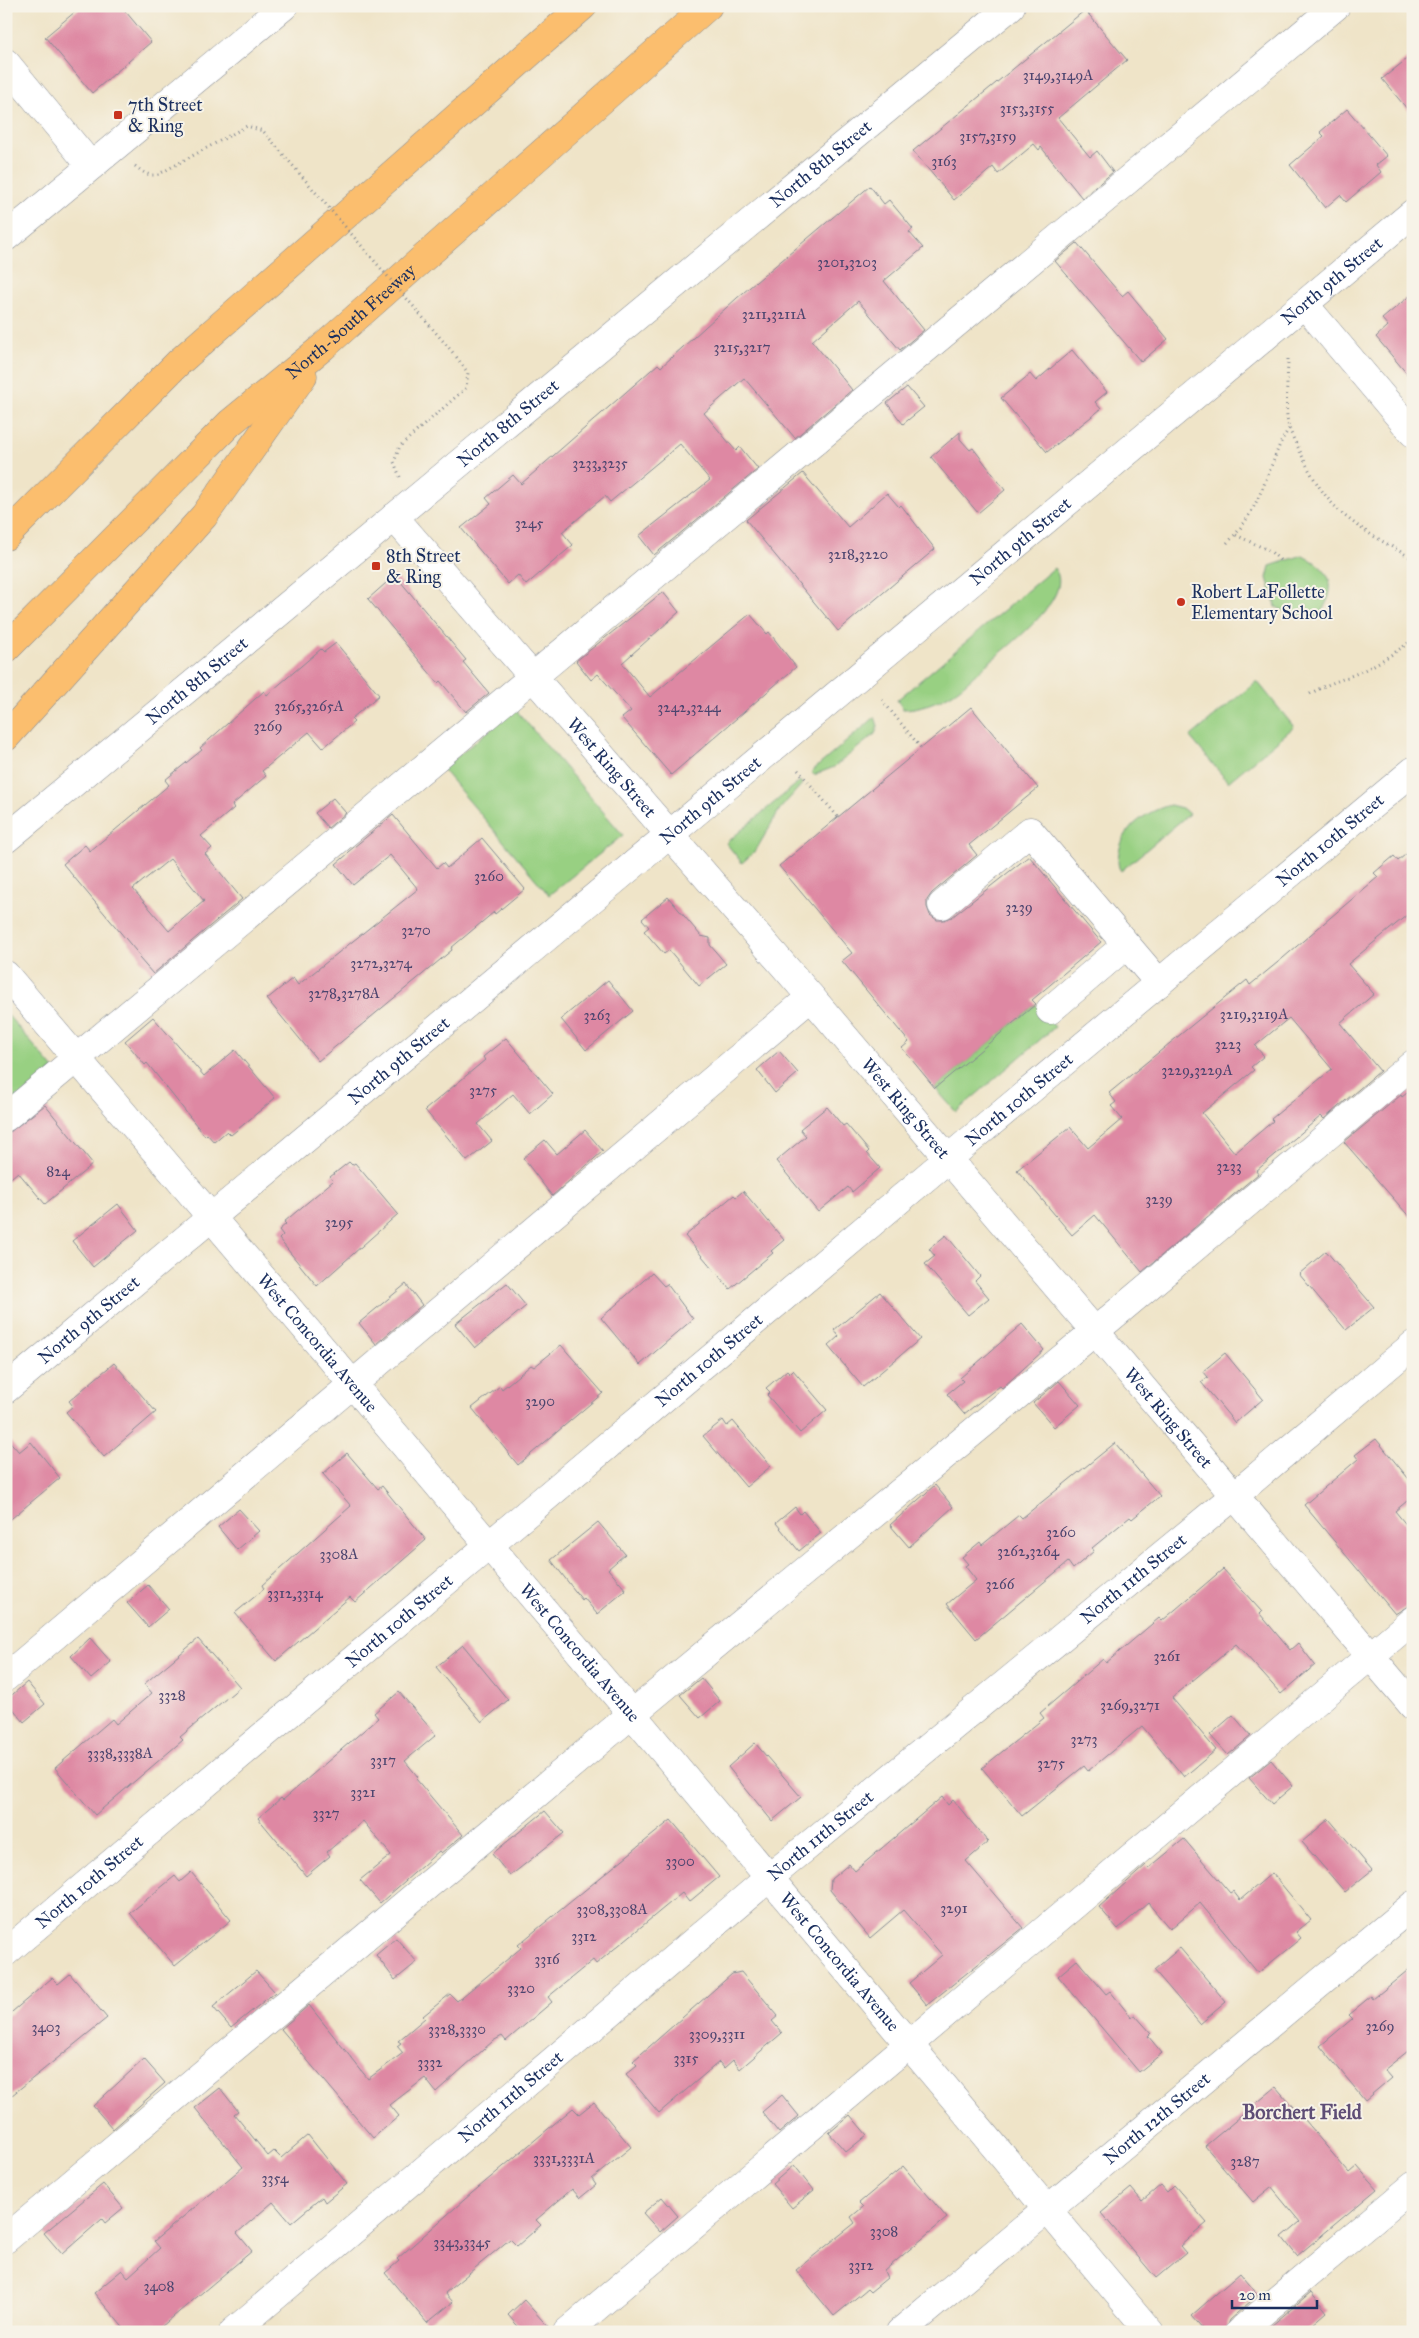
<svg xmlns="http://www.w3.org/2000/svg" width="1419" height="2338" font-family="'IM FELL Great Primer',serif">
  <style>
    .green { fill: #98d082; stroke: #5a8070 }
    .building { fill: #de88a3; fill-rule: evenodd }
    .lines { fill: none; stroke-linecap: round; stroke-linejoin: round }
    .minor-casing { stroke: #858a93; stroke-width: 29 }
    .highway-casing { stroke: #858a93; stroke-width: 29 }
    .path { stroke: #858a93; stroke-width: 3; stroke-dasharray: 1 4; stroke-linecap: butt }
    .minor { stroke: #fff; stroke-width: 28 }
    .highway { stroke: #fbbe6e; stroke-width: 28 }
    .path-bridge { stroke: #858a93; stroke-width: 3; stroke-dasharray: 1 4; stroke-linecap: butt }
    .poi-dot { fill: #c8321e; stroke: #f7f3e8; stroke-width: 2 }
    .labels { text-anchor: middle; stroke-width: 4; stroke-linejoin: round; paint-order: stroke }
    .number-label { font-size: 15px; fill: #4c456f }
    .poi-label { font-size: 18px; fill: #1b2f5e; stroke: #f7f3e8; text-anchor: start }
    .street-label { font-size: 18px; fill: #1b2f5e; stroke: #f7f3e8 }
    .quarter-label { font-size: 20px; font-weight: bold; fill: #5f4e76; stroke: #f7f3e8 }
  </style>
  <rect width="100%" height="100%" fill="#f7f3e8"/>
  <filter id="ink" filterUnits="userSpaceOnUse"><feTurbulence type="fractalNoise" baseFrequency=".02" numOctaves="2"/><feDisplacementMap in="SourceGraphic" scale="10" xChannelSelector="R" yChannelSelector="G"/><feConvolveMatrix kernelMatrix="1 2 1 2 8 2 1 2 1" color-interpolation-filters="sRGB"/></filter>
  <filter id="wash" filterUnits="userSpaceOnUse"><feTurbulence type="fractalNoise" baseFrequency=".0096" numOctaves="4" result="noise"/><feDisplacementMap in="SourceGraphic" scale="20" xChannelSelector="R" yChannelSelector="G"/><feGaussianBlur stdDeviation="1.12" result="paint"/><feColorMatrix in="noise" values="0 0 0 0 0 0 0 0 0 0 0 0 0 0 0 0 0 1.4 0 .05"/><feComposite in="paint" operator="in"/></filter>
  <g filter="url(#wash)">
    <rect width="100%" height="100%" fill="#efe4c8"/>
    <g class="green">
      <path d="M1303 555C1336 573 1337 589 1317 619L1297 617 1276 607 1267 578 1270 566Z"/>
      <path d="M1054 568C1078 596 1004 649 986 665 975 674 963 687 951 694 937 702 919 709 903 709L897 700Z"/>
      <polygon points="1257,681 1294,727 1228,782 1190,737"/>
      <polygon points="515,709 623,835 549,895 442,769"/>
      <polygon points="875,717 878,726 875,734 834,767 814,775 811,772"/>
      <polygon points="800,781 802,784 780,809 756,850 742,863 726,843"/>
      <path d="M1170 805 1182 808 1189 814 1121 871C1117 866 1118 859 1119 852 1124 826 1146 812 1170 805Z"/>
      <polygon points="1036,1004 1055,1027 956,1112 935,1088"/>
      <polygon points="6,1013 54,1069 6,1108"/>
    </g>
    <g id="blocks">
      <g class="building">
        <polygon points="82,6 121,6 151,42 92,93 45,37"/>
        <polygon points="1085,10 1127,60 1058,118 1090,157 1097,151 1113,172 1082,198 1041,147 1039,150 1034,144 998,174 993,167 954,200 913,151"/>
        <polygon points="1413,54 1413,116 1382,79"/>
        <polygon points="1347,109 1387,156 1376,165 1381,172 1346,202 1340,195 1325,208 1290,165 1324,136 1320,132"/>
        <polygon points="870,186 884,204 889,200 913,229 909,232 923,248 884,281 924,330 900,350 858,301 812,341 852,390 795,438 744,378 704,413 736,451 740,447 758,469 654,555 639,536 710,480 680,444 610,502 605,496 562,532 573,545 526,585 518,575 508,584 461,528 491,504 486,498 513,475 521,484 658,364 661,367 737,298"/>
        <polygon points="1077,243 1122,296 1128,291 1168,339 1141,362 1055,261"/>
        <polygon points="1413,293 1413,381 1376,337 1388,326 1382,319"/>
        <polygon points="1072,350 1107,392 1095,402 1101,409 1047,452 1001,398 1030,374 1036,381"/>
        <polygon points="907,387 924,407 903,424 887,403"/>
        <polygon points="960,432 960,439 970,450 973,448 1005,490 978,513 931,457"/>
        <polygon points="803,473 848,527 887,493 899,507 901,505 935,549 838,631 746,520"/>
        <polygon points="395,575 466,660 463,662 489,693 466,712 440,681 438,683 368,599"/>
        <polygon points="663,592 679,612 622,663 650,697 750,614 767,634 769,632 796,667 671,775 622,718 631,711 598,674 591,680 576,661"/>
        <path d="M336 643 379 695 351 719 354 722 323 748 309 732 262 771 266 776 232 805 234 808 201 836 212 848 205 854 242 899 153 974 139 958 141 957 63 864 85 845 90 851 169 785 165 780 202 750 200 748 264 691 267 695 321 649 324 652ZM170 859 204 901 169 931 133 889Z"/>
        <polygon points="971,707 1038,788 969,845 977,855 932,893 927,900 927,907 930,915 937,920 944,920 952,917 1029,856 1101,942 1032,1000 1036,1004 935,1088 902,1048 909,1042 842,961 852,953 779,866"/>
        <polygon points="333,798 346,813 328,828 315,813"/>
        <polygon points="393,815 437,868 443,863 447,868 482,838 525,889 495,914 494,912 451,948 452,950 318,1061 267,999 293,978 298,985 418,889 390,855 353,885 336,864 349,853 348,852"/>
        <path d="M1413 848V910L1348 964 1374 994 1340 1023 1380 1071 1324 1119 1321 1116 1256 1171 1258 1174 1142 1272 1095 1215 1072 1235 1017 1170 1070 1127 1088 1148 1122 1119 1111 1106 1116 1102 1109 1093 1247 980 1250 985 1283 958 1378 877 1374 873 1394 856 1398 861ZM1289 1018 1332 1069 1271 1119 1273 1121 1235 1153 1202 1113 1254 1070 1251 1067 1264 1056 1255 1046Z"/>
        <polygon points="668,897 701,936 710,938 710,945 726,964 699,986 669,950 664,954 644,931 649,927 642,919"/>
        <polygon points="608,980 633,1011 586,1050 561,1019"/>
        <polygon points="153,1017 204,1076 235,1050 275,1098 231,1135 227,1131 214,1142 207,1134 205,1136 147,1063 145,1065 125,1041"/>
        <polygon points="506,1038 553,1094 530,1114 513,1094 478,1124 492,1141 467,1161 425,1110 485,1060 483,1057"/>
        <polygon points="779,1051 798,1073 775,1093 757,1070"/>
        <polygon points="1413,1088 1413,1221 1344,1142 1401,1095 1402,1097"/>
        <polygon points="45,1105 93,1164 45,1204 18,1172 6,1182 6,1135"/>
        <polygon points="827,1107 843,1126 846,1124 869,1151 867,1153 880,1168 852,1192 848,1187 818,1212 776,1161 806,1136 800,1129"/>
        <polygon points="585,1130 603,1151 552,1196 523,1158 545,1140 557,1154"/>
        <polygon points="349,1162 352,1165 355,1163 398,1214 317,1286 279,1239 283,1235 279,1230 286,1224 284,1222 333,1181 330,1177"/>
        <polygon points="743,1191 784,1240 771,1251 773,1253 730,1289 685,1236 734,1195 736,1197"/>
        <polygon points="118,1204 138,1230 93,1267 72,1241"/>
        <polygon points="946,1235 980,1276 975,1281 989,1298 968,1315 925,1264 935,1256 929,1249"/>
        <polygon points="1326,1251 1374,1307 1346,1330 1299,1274"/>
        <polygon points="652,1273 664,1286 667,1284 693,1319 640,1365 601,1318"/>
        <polygon points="507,1283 526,1306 475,1348 455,1324"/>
        <polygon points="406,1284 422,1305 376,1344 359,1323"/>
        <polygon points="880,1292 920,1339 863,1387 828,1346 839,1336 834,1330"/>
        <polygon points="1022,1324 1044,1350 1002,1388 1000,1386 964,1414 947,1394 963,1381 960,1378"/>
        <polygon points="561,1345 603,1393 518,1465 472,1408 500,1386 502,1389 531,1365 534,1367"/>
        <polygon points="1225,1353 1263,1399 1235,1423 1201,1382 1208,1377 1203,1371"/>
        <polygon points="114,1363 156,1412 104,1457 66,1412 73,1406 69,1401"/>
        <polygon points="787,1370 790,1373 793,1370 827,1410 800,1433 767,1395 770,1392 766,1388"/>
        <polygon points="1059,1381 1080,1405 1054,1427 1033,1403"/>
        <polygon points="723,1420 727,1426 733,1421 771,1466 746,1487 703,1436"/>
        <polygon points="6,1437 19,1452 31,1442 60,1478 6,1523"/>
        <polygon points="1376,1439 1413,1484 1413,1496 1395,1511 1413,1533 1413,1603 1395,1614 1304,1505 1358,1459 1355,1455"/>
        <polygon points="1115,1443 1160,1496 1132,1519 1130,1517 1092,1548 1094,1551 1073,1569 1068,1562 976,1639 947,1604 976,1580 965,1566 968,1564 962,1557 980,1542 982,1545 1019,1515 1022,1518"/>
        <polygon points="347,1453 378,1489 382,1486 426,1540 355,1602 350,1597 276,1661 235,1613 264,1589 262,1585 351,1506 323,1474"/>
        <polygon points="935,1485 953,1507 909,1547 890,1525"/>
        <polygon points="795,1507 800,1514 803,1511 821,1533 799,1551 776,1523"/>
        <polygon points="239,1509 259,1531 237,1550 218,1527"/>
        <polygon points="598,1522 625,1554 608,1569 626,1590 597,1614 584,1598 582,1600 551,1560"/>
        <polygon points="1223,1569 1262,1612 1260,1614 1290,1650 1298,1643 1315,1665 1281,1694 1236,1644 1172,1698 1216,1750 1184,1777 1142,1726 1088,1771 1084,1766 1022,1816 982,1768 1044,1718 1040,1713 1103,1659 1106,1663 1159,1618 1162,1621"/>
        <polygon points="148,1585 169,1609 148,1627 127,1603"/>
        <polygon points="90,1638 111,1662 91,1679 71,1656"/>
        <polygon points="198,1639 240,1687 180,1737 183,1740 95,1815 55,1768 112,1719 116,1724 152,1693 144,1684"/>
        <polygon points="463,1645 508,1700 482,1722 436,1667"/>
        <polygon points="701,1678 720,1701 700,1718 680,1695"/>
        <polygon points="27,1682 45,1704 24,1722 6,1700"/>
        <polygon points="399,1692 436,1735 405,1761 418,1777 416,1779 463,1835 441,1853 439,1851 380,1903 360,1880 391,1855 363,1821 327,1852 330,1856 306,1876 258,1818 281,1798 283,1800 378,1718 374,1713"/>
        <polygon points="1233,1715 1251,1736 1228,1755 1210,1735"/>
        <polygon points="755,1743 801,1797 772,1821 728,1767"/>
        <polygon points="1271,1760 1293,1786 1272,1804 1249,1778"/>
        <polygon points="942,1797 948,1805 953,1800 988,1842 966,1861 1023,1928 927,2005 909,1983 942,1955 903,1910 870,1938 830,1890 831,1879 849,1864 855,1871"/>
        <polygon points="545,1811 564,1833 510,1876 492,1854"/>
        <polygon points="1329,1819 1372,1870 1345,1892 1302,1842"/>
        <polygon points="671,1820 719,1877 689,1902 682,1893 596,1964 593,1960 548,1997 552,2002 506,2041 502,2036 493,2041 436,2092 425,2078 390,2105 399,2116 373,2138 281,2029 309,2005 368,2079 403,2053 397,2046 401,2043 398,2041 425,2018 423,2016 450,1994 457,2001 521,1948 518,1945 536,1930"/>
        <polygon points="1184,1839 1230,1893 1233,1891 1240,1900 1272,1873 1311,1920 1296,1932 1301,1938 1258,1973 1200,1903 1170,1929 1148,1903 1118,1929 1099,1907 1146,1865 1149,1868"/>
        <polygon points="191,1872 231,1920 175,1966 130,1913 175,1876 180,1882"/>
        <polygon points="396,1938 417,1962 395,1980 376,1955"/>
        <polygon points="1180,1948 1226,2002 1200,2024 1154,1970"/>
        <polygon points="1077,1960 1106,1994 1110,1991 1131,2017 1135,2015 1151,2033 1148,2036 1162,2053 1139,2072 1058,1976"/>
        <polygon points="1413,1966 1413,2047 1384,2070 1391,2078 1365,2100 1320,2046 1352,2019 1348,2015 1371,1996 1373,1999"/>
        <polygon points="256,1971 275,1992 231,2028 213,2007"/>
        <polygon points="741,1972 778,2016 772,2021 782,2033 740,2069 733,2060 724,2068 719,2062 659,2113 626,2074 637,2065 633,2061 732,1974"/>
        <polygon points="70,1974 107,2018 6,2100 6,2017 52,1978 58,1984"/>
        <polygon points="144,2059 165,2083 113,2129 93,2106"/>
        <polygon points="1276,2087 1349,2173 1357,2166 1377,2189 1297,2256 1282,2237 1300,2222 1271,2187 1253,2202 1205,2146"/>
        <polygon points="220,2088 238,2111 234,2114 268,2156 274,2151 281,2158 308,2135 347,2184 325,2202 322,2197 291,2223 273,2202 237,2233 252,2251 155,2332 127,2332 94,2293 122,2270 128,2277 160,2248 154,2241 243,2167 195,2108"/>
        <polygon points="782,2095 799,2116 779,2133 762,2112"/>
        <polygon points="594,2102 631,2147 592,2179 596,2185 580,2198 572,2189 536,2220 541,2225 517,2246 510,2239 445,2293 453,2302 427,2323 385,2273 399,2261 397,2259 472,2193 573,2108 579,2114"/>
        <polygon points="850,2115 867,2135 846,2152 829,2133"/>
        <polygon points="794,2165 814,2190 792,2208 772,2184"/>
        <polygon points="903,2166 947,2218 884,2271 887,2278 870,2292 867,2289 834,2316 796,2270 855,2223 851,2217 863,2207 859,2203"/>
        <polygon points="103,2184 123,2208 105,2223 102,2219 62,2254 44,2233"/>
        <polygon points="1161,2185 1167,2192 1174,2185 1207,2223 1180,2246 1186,2253 1156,2278 1101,2213 1131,2188 1142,2201"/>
        <polygon points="662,2197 678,2216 660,2232 643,2213"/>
        <polygon points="1240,2273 1258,2295 1229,2320 1224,2332 1205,2332 1191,2316"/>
        <polygon points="1311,2292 1327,2312 1304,2332 1264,2332"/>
        <polygon points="524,2300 552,2331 552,2332 523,2332 508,2315"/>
      </g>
    </g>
  </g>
  <g filter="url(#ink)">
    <use href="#blocks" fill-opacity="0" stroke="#858a93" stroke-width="1"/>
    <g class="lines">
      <g class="minor-casing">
        <g id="minor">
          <polyline points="6,63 91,166"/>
          <polyline points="6,237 284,6"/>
          <polyline points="1304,304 1413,433"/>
          <path id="s1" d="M394 517 811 997 1413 1706"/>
          <path id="s2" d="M6 839 1011 6"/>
          <polyline points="942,905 1030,831 1159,983"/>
          <path id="s3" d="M6 975 632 1714 1150 2332"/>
          <polyline points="1050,1010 1126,945"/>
          <polyline points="6,1117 1336,6"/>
          <path id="s4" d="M6 1389 1413 213"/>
          <polyline points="6,1677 811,997"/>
          <path id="s5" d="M6 1952 968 1142 1413 771"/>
          <polyline points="6,2239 632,1714 1094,1332 1413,1064"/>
          <path id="s6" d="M233 2332 770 1877 1234 1496 1413 1345"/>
          <polyline points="567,2332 1413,1620"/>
          <path id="s7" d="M900 2332 1413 1905"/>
          <polyline points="1239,2332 1413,2186"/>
        </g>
      </g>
      <g class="highway-casing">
        <g id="highway">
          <polyline points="6,536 178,363 583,6"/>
          <path id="s8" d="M6 649 230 423 323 347 708 6"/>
          <polyline points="6,737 204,516 303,376"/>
        </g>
      </g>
      <g class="path">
        <path d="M135 166C143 172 148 177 159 174L247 126 263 131 270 139"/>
        <path d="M1288 359C1288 375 1284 413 1289 427 1292 438 1299 448 1303 458 1332 518 1359 527 1413 559"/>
        <polyline points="400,477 394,462 400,446 466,388 468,373 455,355"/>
        <polyline points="1236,535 1270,551 1281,561"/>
        <path d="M1227 543C1250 521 1260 495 1271 467 1277 452 1280 441 1289 429"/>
        <path d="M1310 694C1326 684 1342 680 1360 672 1379 663 1397 652 1413 639"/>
        <polyline points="882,700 921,748"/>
        <polyline points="798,770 838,817"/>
      </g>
      <use href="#minor" class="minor"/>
      <use href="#highway" class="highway"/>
      <polyline class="path-bridge" points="270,139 455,355"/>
    </g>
  </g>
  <g class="poi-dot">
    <rect x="113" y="110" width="10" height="10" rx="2.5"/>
    <rect x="371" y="561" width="10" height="10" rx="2.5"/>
    <circle cx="1181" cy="602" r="5"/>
  </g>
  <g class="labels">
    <g class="number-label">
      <text x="1058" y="80">3149,3149A</text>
      <text x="1027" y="113">3153,3155</text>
      <text x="988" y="141">3157,3159</text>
      <text x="944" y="166">3163</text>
      <text x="847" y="267">3201,3203</text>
      <text x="774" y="319">3211,3211A</text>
      <text x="742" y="352">3215,3217</text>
      <text x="600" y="468">3233,3235</text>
      <text x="529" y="528">3245</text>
      <text x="858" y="559">3218,3220</text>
      <text x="309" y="711">3265,3265A</text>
      <text x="689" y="712">3242,3244</text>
      <text x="268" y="731">3269</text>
      <text x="489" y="881">3260</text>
      <text x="1019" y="912">3239</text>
      <text x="416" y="935">3270</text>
      <text x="381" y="968">3272,3274</text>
      <text x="344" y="998">3278,3278A</text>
      <text x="1254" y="1019">3219,3219A</text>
      <text x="597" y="1020">3263</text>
      <text x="1228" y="1049">3223</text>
      <text x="1197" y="1075">3229,3229A</text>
      <text x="483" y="1095">3275</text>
      <text x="1229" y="1171">3233</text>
      <text x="58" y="1176">824</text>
      <text x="1159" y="1204">3239</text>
      <text x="339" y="1227">3295</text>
      <text x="540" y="1406">3290</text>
      <text x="1061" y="1537">3260</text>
      <text x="1028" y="1556">3262,3264</text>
      <text x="339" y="1559">3308A</text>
      <text x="1000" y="1589">3266</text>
      <text x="295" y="1598">3312,3314</text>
      <text x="1167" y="1661">3261</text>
      <text x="172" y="1700">3328</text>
      <text x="1130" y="1710">3269,3271</text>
      <text x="1084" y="1744">3273</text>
      <text x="120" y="1758">3338,3338A</text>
      <text x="383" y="1765">3317</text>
      <text x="1051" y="1768">3275</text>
      <text x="363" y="1797">3321</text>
      <text x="326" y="1818">3327</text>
      <text x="680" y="1866">3300</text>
      <text x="954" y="1913">3291</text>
      <text x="612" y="1914">3308,3308A</text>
      <text x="584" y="1941">3312</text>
      <text x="547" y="1964">3316</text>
      <text x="521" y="1993">3320</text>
      <text x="1380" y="2031">3269</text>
      <text x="46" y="2032">3403</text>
      <text x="457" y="2034">3328,3330</text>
      <text x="717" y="2039">3309,3311</text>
      <text x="686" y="2063">3315</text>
      <text x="430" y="2067">3332</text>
      <text x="564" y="2163">3331,3331A</text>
      <text x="1245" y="2166">3287</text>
      <text x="275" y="2183">3354</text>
      <text x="884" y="2236">3308</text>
      <text x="462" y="2247">3343,3345</text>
      <text x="861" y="2270">3312</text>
      <text x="159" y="2291">3408</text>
    </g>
    <g class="poi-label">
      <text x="128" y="111">7th Street<tspan x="128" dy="21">&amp; Ring</tspan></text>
      <text x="386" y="562">8th Street<tspan x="386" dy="21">&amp; Ring</tspan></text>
      <text x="1191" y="598">Robert LaFollette<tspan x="1191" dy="21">Elementary School</tspan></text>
    </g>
    <g class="street-label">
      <text dy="6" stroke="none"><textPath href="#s2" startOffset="1058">North 8th Street</textPath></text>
      <text dy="6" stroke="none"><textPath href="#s4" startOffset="1728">North 9th Street</textPath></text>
      <text dy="6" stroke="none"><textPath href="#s8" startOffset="476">North-South Freeway</textPath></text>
      <text dy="6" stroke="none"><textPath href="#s2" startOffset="652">North 8th Street</textPath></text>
      <text dy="6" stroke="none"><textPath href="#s4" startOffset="1322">North 9th Street</textPath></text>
      <text dy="6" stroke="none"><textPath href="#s2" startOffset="248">North 8th Street</textPath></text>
      <text dy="6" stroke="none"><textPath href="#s1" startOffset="332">West Ring Street</textPath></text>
      <text dy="6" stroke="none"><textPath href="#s4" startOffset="918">North 9th Street</textPath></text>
      <text dy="6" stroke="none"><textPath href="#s5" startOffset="1729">North 10th Street</textPath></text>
      <text dy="6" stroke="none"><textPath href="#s4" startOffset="512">North 9th Street</textPath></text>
      <text dy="6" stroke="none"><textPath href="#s5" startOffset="1324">North 10th Street</textPath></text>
      <text dy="6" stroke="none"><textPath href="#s1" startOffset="782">West Ring Street</textPath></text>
      <text dy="6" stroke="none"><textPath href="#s4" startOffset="108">North 9th Street</textPath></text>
      <text dy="6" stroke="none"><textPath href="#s3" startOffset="482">West Concordia Avenue</textPath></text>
      <text dy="6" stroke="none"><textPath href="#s5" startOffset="919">North 10th Street</textPath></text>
      <text dy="6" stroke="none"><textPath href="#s1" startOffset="1188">West Ring Street</textPath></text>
      <text dy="6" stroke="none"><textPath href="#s6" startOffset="1174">North 11th Street</textPath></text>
      <text dy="6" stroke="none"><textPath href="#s5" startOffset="514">North 10th Street</textPath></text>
      <text dy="6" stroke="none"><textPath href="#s3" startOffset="888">West Concordia Avenue</textPath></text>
      <text dy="6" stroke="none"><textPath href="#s6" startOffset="769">North 11th Street</textPath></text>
      <text dy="6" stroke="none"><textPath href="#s5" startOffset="109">North 10th Street</textPath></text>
      <text dy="6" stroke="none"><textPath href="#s3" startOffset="1292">West Concordia Avenue</textPath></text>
      <text dy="6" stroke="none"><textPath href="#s6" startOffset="364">North 11th Street</textPath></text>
      <text dy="6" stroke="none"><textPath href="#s7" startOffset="334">North 12th Street</textPath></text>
    </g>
    <g class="quarter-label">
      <text x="1302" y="2119">Borchert Field</text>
    </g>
  </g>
  <rect width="1419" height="2338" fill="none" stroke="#f7f3e8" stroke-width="25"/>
  <path d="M1232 2300v8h85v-8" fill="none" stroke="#1b2f5e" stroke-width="2.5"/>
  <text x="1239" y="2300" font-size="15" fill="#1b2f5e" stroke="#f7f3e8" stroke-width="4" paint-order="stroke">20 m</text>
</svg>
